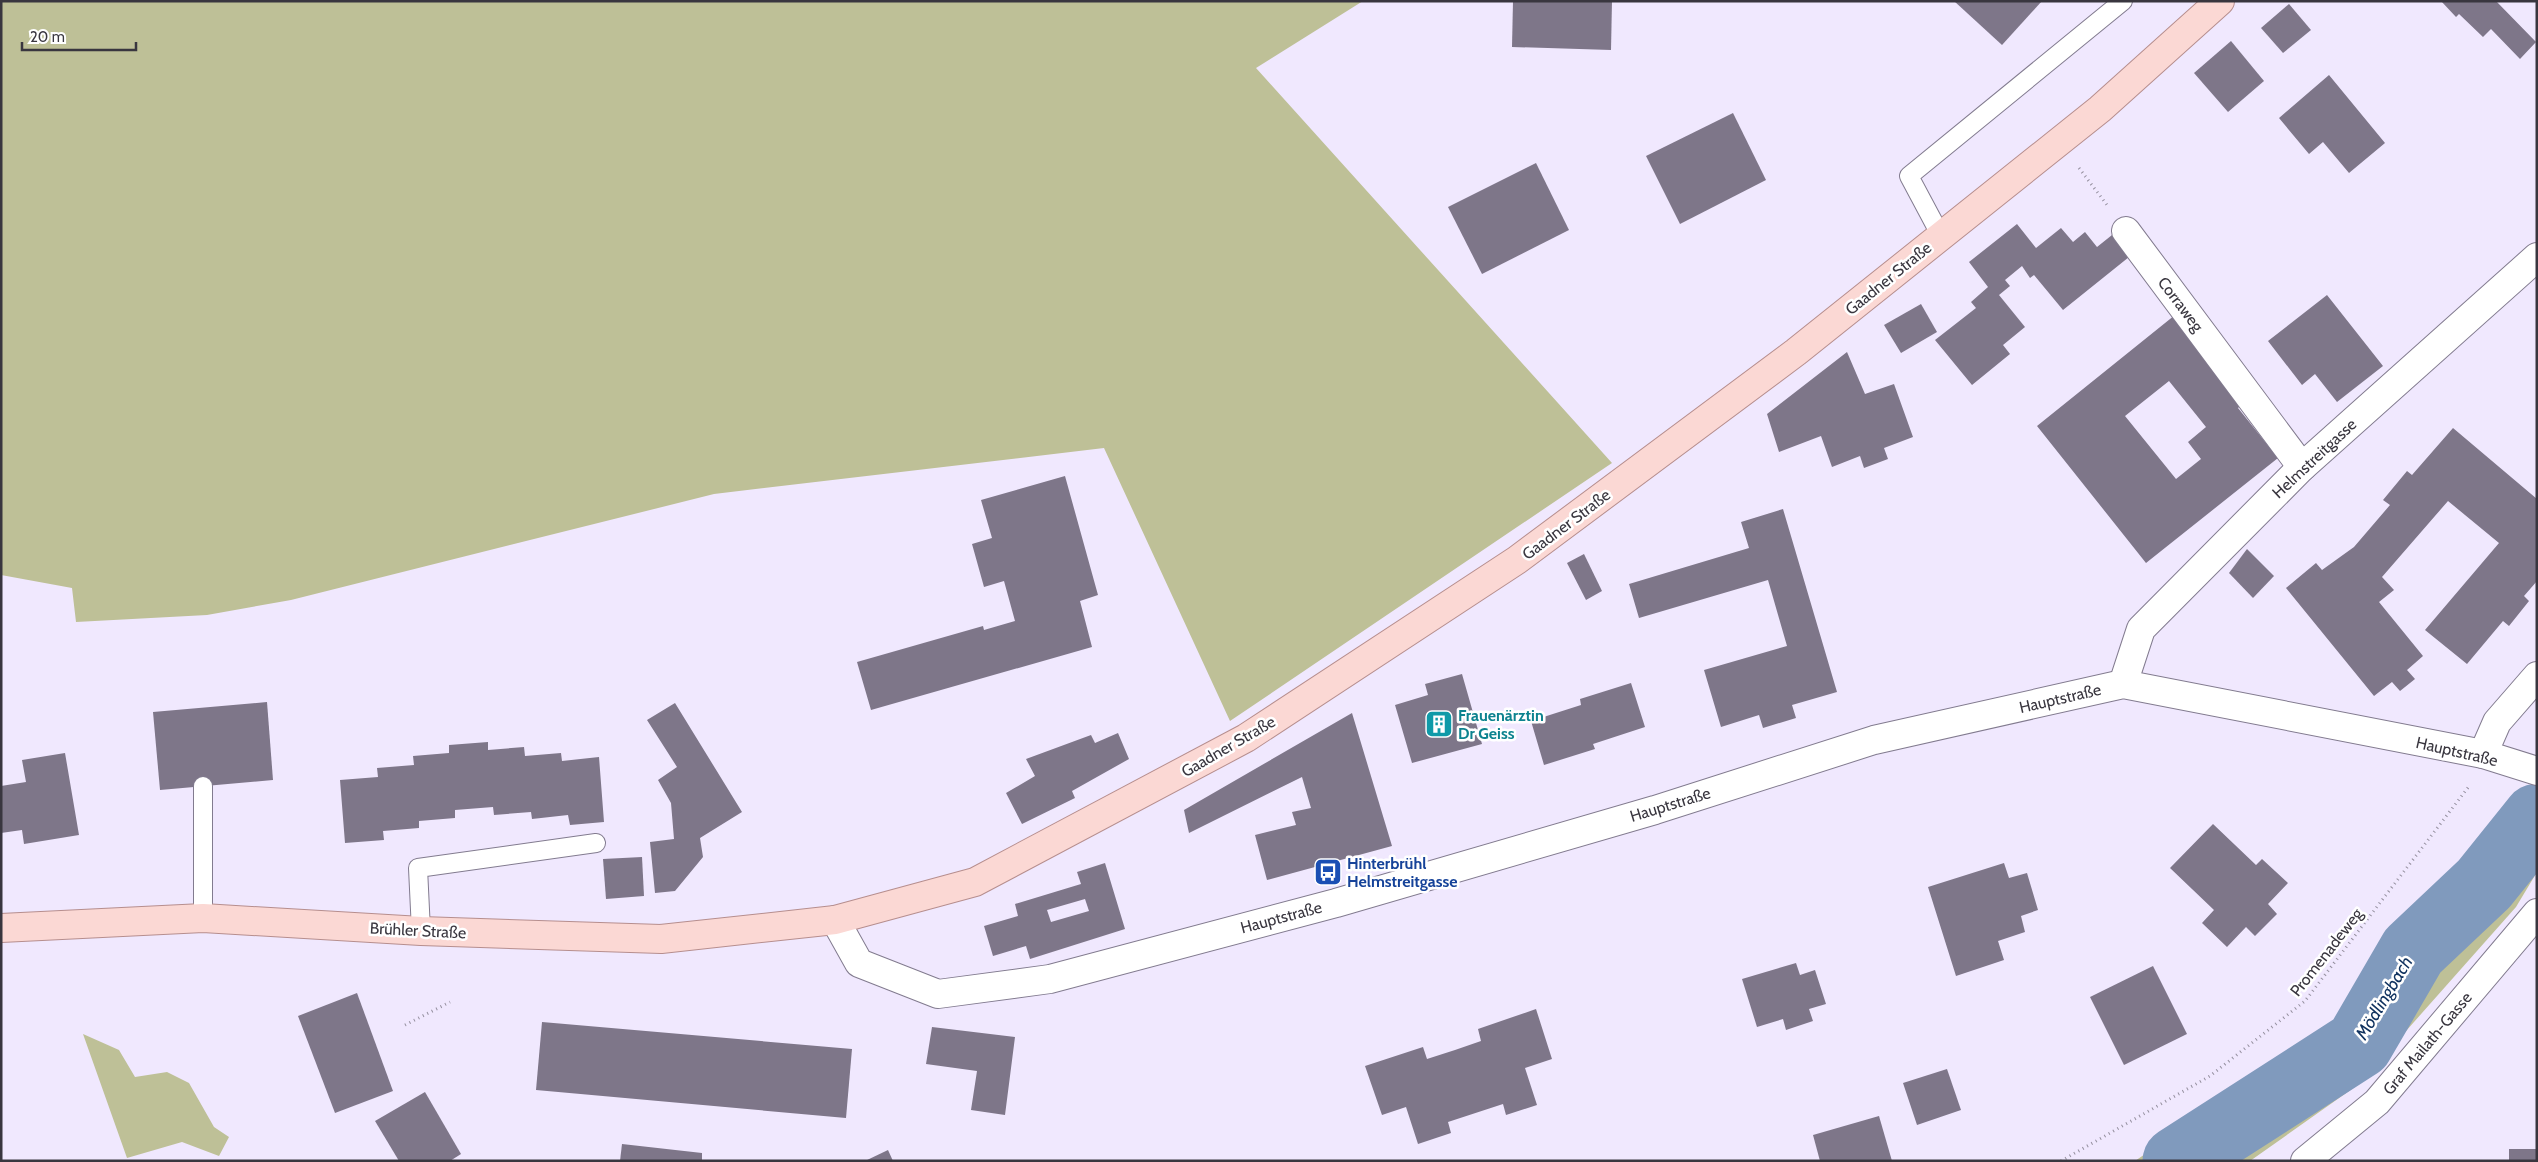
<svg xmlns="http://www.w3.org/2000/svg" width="2538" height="1162" font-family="Cabin,sans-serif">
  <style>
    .green { fill: #bec097 }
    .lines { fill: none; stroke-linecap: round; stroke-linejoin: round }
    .river { stroke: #809abd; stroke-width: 69 }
    .building { fill: #7e7689; fill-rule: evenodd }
    .lane-casing { stroke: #827b8f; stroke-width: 20 }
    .street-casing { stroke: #827b8f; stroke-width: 30 }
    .secondary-casing { stroke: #827b8f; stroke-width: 30 }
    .primary-casing { stroke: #b68e8e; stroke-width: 30 }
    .path { stroke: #95909f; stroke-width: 3; stroke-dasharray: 1 4; stroke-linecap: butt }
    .lane { stroke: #fff; stroke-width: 18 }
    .street { stroke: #fff; stroke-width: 28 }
    .secondary { stroke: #fff; stroke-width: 28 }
    .primary { stroke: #fbd8d4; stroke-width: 28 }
    .labels { text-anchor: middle; stroke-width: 5; stroke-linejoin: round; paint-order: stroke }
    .street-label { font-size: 16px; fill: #39363f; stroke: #fff }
    .culture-label { font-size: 16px; font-weight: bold; fill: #0d838f; stroke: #fff; text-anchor: start }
    .transit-label { font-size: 16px; font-weight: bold; fill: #164399; stroke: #fff; text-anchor: start }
    .water-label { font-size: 18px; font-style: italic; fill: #113360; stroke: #fff }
  </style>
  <rect width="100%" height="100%" fill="#f0e8fe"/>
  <g class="green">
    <polygon points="1,1 1363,1 1256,68 1612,463 1230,721 1104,448 714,494 291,600 207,615 76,622 72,588 1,575"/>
    <polygon points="2507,804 2537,821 2537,872 2516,907 2359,1084 2250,1161 2135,1161 2343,1017"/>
    <polygon points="83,1034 119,1050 135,1077 167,1072 189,1083 214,1127 229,1137 219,1156 182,1142 127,1158"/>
  </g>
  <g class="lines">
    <polyline class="river" points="2177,1161 2359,1044 2413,951 2484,884 2537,818"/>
  </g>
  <g class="building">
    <polygon points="1513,1 1612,1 1611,50 1512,47"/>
    <polygon points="1954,1 2042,1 2002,45"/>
    <polygon points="2441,1 2496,1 2536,42 2520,59 2491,29 2483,37 2459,14 2456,17"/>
    <polygon points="2289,4 2311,30 2283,53 2261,28"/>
    <polygon points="2231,41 2264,81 2228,112 2194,73"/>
    <polygon points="2329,75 2385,143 2349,173 2323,142 2309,154 2279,118"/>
    <polygon points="1733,113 1766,180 1680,224 1646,156"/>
    <polygon points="1536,163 1569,230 1482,274 1448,207"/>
    <polygon points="2017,224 2036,248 2061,228 2073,242 2085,232 2097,247 2112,235 2129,257 2063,310 2034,275 2030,278 2022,266 2005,280 2010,286 1999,295 2025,327 2003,345 2010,354 1972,385 1935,340 1976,308 1971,302 1988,287 1969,262"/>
    <polygon points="2327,295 2383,366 2337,402 2315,374 2302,385 2268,341"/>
    <polygon points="1921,304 1937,332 1901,353 1884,325"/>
    <path d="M2175 315 2244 402 2238 408 2278 458 2146 563 2037 426ZM2169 381 2206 427 2188 442 2201 459 2176 479 2125 416Z"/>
    <polygon points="1847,352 1865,394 1894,384 1913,437 1884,448 1888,459 1864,468 1860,456 1832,467 1821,436 1779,452 1767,414"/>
    <polygon points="2453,428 2537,499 2537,581 2524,596 2529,601 2509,626 2503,621 2467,664 2425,630 2499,543 2448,501 2382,577 2394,590 2379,602 2423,656 2407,670 2415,679 2400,691 2392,682 2374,696 2286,588 2316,563 2322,570 2354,547 2390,505 2383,500 2407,471 2412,475"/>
    <polygon points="1065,476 1098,595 1080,601 1092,647 871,710 857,662 983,626 984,630 1015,621 1004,581 984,587 972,544 992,538 981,500"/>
    <polygon points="1783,509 1837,692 1792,705 1796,718 1763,728 1759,715 1721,727 1704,670 1787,646 1768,580 1639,618 1629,584 1749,548 1741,522"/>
    <polygon points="2247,549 2274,576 2253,598 2229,573"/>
    <polygon points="1584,554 1602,591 1586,600 1567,563"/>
    <polygon points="1462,674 1482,744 1412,763 1395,705 1428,695 1425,684"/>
    <polygon points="1631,683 1645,727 1593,744 1595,749 1544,765 1531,721 1581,705 1580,699"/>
    <polygon points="267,702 273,780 160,790 153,712"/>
    <polygon points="675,703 742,812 700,838 703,857 675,891 655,893 650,842 674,839 671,803 658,780 677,767 647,720"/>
    <polygon points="1352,713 1392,846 1267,880 1255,835 1296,825 1292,812 1311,808 1302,777 1189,833 1184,810"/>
    <polygon points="1118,733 1129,759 1072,791 1075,798 1022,824 1006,793 1035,776 1026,759 1091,735 1095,743"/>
    <polygon points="488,742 488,750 524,747 525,756 561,753 562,761 599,757 604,822 570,825 568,815 532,819 531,812 494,815 493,807 455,810 455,818 419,821 419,828 383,831 384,840 345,843 340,780 378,777 377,768 414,765 413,756 449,753 449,745"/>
    <polygon points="65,753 79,835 24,844 22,830 1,833 1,786 26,782 22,760"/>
    <polygon points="2213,824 2256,865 2262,859 2288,883 2268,904 2277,914 2255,936 2246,927 2227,947 2202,923 2214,910 2170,868"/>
    <polygon points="642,857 644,896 606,899 603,859"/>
    <path d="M1105 863 1125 929 1030 959 1026 946 993 956 984 926 1018 916 1015 904 1081 884 1077 872ZM1085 899 1089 911 1051 922 1047 910Z"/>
    <polygon points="2004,863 2009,878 2027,873 2038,910 2021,916 2025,932 1998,941 2004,960 1956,976 1928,887"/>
    <polygon points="1796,963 1800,975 1815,970 1826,1004 1809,1009 1813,1021 1786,1030 1783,1019 1757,1027 1742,979"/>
    <polygon points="2153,966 2187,1034 2124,1065 2090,997"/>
    <polygon points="357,993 393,1091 335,1113 298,1016"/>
    <polygon points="1536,1009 1552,1059 1525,1068 1537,1105 1506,1115 1503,1104 1448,1122 1451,1133 1418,1144 1406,1107 1382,1115 1365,1066 1423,1047 1427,1059 1455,1050 1481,1041 1478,1029"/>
    <polygon points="542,1022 852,1049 846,1118 536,1090"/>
    <polygon points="932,1027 1015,1037 1005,1115 971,1110 977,1071 926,1064"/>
    <polygon points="1947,1069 1961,1110 1917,1125 1903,1083"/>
    <polygon points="425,1092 461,1154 450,1161 399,1161 375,1121"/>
    <polygon points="1879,1116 1892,1161 1820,1161 1813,1135"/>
    <polygon points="622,1144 702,1153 702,1161 620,1161"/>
    <rect x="2509" y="1149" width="28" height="12"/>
    <polygon points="888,1150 893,1161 865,1161"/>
  </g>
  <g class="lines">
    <g class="lane-casing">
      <g id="lane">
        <polyline points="1941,236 1909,176 2123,1"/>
        <polyline points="203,918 203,786"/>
        <polyline points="421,931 418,868 596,843"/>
      </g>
    </g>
    <g class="street-casing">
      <g id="street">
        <polyline points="2126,231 2302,467"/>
        <polyline points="2123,684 2141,629 2302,467 2537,257"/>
        <polyline points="2483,754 2497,722 2537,676"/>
        <polyline points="2305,1161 2377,1102 2537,913"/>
      </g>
    </g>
    <g class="secondary-casing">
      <polyline id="secondary" points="835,920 859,963 938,994 1050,979 1336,903 1655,810 1874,740 2123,684 2483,754 2537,771"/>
    </g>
    <g class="primary-casing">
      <polyline id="primary" points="1,928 203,918 421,931 661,939 835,920 975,882 1246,738 1517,560 1796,352 2100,109 2220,1"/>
    </g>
    <g class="path">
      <polyline points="2079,168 2107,205"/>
      <polyline points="405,1025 450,1002"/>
      <polyline points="2061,1161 2210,1076 2305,1001 2470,785"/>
    </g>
    <use href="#lane" class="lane"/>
    <use href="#street" class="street"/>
    <use href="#secondary" class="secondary"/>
    <use href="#primary" class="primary"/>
  </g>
  <defs>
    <g id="building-square" transform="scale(1.4375)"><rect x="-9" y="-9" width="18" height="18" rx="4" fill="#0f9aa8" stroke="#fff"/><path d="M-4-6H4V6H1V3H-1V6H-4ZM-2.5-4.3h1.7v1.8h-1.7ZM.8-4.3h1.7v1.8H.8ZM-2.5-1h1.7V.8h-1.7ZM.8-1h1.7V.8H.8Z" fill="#fff"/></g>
    <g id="bus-square" transform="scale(1.4375)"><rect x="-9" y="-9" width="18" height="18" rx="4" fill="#1a4fb4" stroke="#fff"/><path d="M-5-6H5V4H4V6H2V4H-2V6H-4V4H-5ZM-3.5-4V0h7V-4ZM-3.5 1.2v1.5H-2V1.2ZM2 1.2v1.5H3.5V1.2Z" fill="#fff"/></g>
  </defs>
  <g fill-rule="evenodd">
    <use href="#building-square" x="1439" y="724"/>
    <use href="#bus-square" x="1328" y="872"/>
  </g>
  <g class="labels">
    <g class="street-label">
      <text transform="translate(1888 278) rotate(-39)" y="6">Gaadner Straße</text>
      <text transform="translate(2181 304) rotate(53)" y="6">Corraweg</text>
      <text transform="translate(2314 458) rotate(-43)" y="6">Helmstreitgasse</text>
      <text transform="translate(1566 524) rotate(-37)" y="6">Gaadner Straße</text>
      <text transform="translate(2060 698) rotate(-13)" y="6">Hauptstraße</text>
      <text transform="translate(1228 746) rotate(-30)" y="6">Gaadner Straße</text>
      <text transform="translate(2457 751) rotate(13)" y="6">Hauptstraße</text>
      <text transform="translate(1670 804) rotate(-17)" y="6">Hauptstraße</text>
      <text transform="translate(1281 917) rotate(-15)" y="6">Hauptstraße</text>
      <text transform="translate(418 930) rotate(3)" y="6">Brühler Straße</text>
      <text transform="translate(2326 952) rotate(-52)" y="6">Promenadeweg</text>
      <text transform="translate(2427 1043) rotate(-50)" y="6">Graf Mailath-Gasse</text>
    </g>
    <g class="culture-label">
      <text x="1458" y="721">Frauenärztin<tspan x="1458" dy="18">Dr Geiss</tspan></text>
    </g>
    <g class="transit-label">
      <text x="1347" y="869">Hinterbrühl<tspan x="1347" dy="18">Helmstreitgasse</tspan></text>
    </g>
    <g class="water-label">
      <text transform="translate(2384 998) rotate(-59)" y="6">Mödlingbach</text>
    </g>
  </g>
  <rect width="2538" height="1162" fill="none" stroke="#39363f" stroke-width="5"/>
  <path d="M22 42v8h114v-8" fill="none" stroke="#39363f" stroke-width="2.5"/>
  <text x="30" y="42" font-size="15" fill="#39363f" stroke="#ffffff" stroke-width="4" paint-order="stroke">20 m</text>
</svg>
